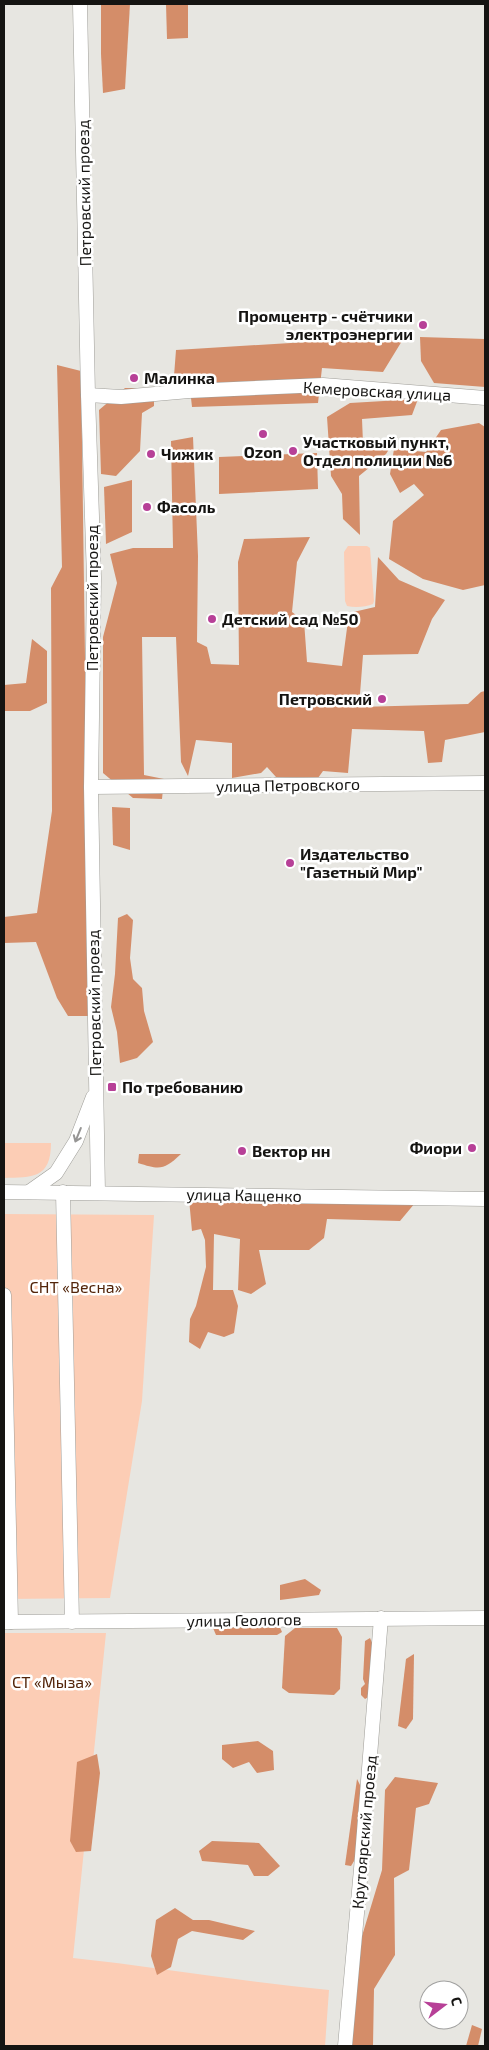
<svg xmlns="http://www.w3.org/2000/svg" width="489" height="2050" font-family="'Exo 2',sans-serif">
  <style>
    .green { fill: #fccdb5 }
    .forest { fill: #d48d69 }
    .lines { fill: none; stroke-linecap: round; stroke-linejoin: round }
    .minor-casing { stroke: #9f9e99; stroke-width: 15 }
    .minor { stroke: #fff; stroke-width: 14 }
    .oneway { stroke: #969594 }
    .poi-dot { fill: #b74097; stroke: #fff; stroke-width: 2 }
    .labels { text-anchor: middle; stroke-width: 5; stroke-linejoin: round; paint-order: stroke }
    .street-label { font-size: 16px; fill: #151412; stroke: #fff }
    .poi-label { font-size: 16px; font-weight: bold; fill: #151412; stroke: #fff; text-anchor: start }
    .park-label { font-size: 16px; fill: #53250a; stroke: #fff }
  </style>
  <rect width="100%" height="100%" fill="#e7e6e1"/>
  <g class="green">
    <path d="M348 546H367L370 548 374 601 373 604C366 607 355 608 347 606L345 601 344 552Z"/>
    <path d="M4 1143H51C51 1179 32 1177 4 1178Z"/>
    <polygon points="4,1214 154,1215 142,1401 110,1598 5,1599"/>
    <path d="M4 1633H106L73 1958C158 1967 243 1982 329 1990L325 2046H4Z"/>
  </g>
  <g class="forest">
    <polygon points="101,4 130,4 125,89 103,93 101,54"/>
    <polygon points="166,4 188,4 188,38 167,39"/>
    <polygon points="405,336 383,372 322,368 318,403 192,407 189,380 174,376 176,350"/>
    <polygon points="420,337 485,339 485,387 434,383 421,361"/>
    <polygon points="57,365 81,371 90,1016 68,1016 57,998 36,942 4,943 4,917 37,913 52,811 51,588 62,567"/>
    <polygon points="125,388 154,388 154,406 142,413 140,451 116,476 101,474 99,410"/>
    <polygon points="418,399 412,415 362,419 363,443 393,443 386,454 359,476 360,535 343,519 342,494 331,476 327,417 350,403"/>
    <polygon points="479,423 485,427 485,585 463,590 423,579 389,559 393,521 424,495 414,484 400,493 390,474 394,449 426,452 441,430"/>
    <polygon points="193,437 198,556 197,642 207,647 211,664 239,665 238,562 244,539 310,537 297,562 292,612 304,621 307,662 342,666 349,613 375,607 378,557 399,580 445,600 432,619 418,654 363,655 359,707 468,704 481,692 485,691 485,732 445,740 442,762 428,763 424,731 352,729 348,773 323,771 318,778 276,777 267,767 261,773 232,778 232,743 196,740 188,776 181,762 176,637 142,637 144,775 164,779 162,799 133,798 103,773 103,637 117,583 110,554 133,548 173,548 171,441"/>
    <polygon points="317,453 318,489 219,494 219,457"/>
    <polygon points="132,480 132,532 106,544 104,487"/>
    <polygon points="32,639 47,651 47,703 30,711 4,711 4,685 26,683"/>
    <polygon points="112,807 130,808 130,850 113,845"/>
    <polygon points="127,914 133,920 130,958 133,979 142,988 144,1011 153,1042 137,1058 120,1063 117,1032 111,1007 115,974 118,918"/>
    <path d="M139 1154H181C164 1170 160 1170 138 1163Z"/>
    <polygon points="189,1199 415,1203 400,1221 327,1219 324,1238 309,1250 259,1250 266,1284 251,1294 238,1290 240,1239 214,1234 213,1290 233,1290 238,1306 234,1333 224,1337 208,1332 200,1349 189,1342 190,1319 196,1306 206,1267 205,1240 201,1229 192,1231"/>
    <polygon points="305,1579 321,1590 319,1595 280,1600 280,1585"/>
    <polygon points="278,1623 282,1632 277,1635 216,1635 213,1628 215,1624"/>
    <polygon points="295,1628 337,1628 342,1637 340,1689 334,1695 289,1693 282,1688 285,1636"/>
    <polygon points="370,1638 373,1645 372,1681 368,1685 371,1690 370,1696 365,1699 361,1695 361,1688 365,1684 363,1679 365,1641"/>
    <polygon points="414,1654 413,1719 406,1729 398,1726 406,1659"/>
    <polygon points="258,1741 273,1751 274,1770 257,1773 249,1762 233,1768 222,1759 222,1745"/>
    <polygon points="97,1754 100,1773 91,1851 76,1852 70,1841 77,1762"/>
    <polygon points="395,1777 438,1783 429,1804 416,1808 409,1870 394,1878 395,1955 374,1989 373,2046 351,2046 362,1936 382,1870 385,1790"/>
    <polygon points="357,1779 363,1791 359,1853 351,1866 345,1865"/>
    <polygon points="212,1841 259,1843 280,1866 268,1876 254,1876 248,1865 202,1861 199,1851"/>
    <polygon points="175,1908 193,1920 209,1920 255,1931 243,1940 192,1931 178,1939 171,1967 157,1975 151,1956 156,1920"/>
    <polygon points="472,2025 482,2029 478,2046 466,2046"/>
  </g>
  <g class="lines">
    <g class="minor-casing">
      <g id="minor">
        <polyline points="80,4 88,395 94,578 91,787 98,1193"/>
        <polyline points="88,395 121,397 189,391 323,385 485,398"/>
        <polyline points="91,787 485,783"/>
        <polyline points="4,1192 485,1199"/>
        <polyline points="29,1192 56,1173 76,1141 93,1097"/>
        <polyline points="63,1192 72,1622"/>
        <polyline points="4,1295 11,1622"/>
        <polyline points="4,1622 485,1618"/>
        <polyline points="345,2046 361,1869 381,1618"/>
      </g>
    </g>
    <use href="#minor" class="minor"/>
  </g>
  <defs><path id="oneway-shaft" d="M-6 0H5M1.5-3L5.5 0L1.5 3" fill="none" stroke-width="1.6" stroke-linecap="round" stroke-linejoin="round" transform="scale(1.25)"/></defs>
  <use class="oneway" href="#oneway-shaft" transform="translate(78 1135) rotate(112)"/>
  <g class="poi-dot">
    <circle cx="423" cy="325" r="5"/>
    <circle cx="134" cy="378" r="5"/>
    <circle cx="263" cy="434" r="5"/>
    <circle cx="293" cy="451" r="5"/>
    <circle cx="151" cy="454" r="5"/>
    <circle cx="147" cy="507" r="5"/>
    <circle cx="212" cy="619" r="5"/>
    <circle cx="382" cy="699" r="5"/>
    <circle cx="290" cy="863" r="5"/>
    <rect x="107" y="1082" width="10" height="10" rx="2.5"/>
    <circle cx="472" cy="1148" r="5"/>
    <circle cx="242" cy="1151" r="5"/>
  </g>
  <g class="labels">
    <g class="street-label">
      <text transform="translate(84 193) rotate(-91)" y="6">Петровский проезд</text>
      <text transform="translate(377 391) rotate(3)" y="6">Кемеровская улица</text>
      <text transform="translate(92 598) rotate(-90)" y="6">Петровский проезд</text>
      <text transform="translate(288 785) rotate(-1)" y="6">улица Петровского</text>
      <text transform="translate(94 1003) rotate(-91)" y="6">Петровский проезд</text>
      <text transform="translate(244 1195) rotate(1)" y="6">улица Кащенко</text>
      <text transform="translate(244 1620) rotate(-1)" y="6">улица Геологов</text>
      <text transform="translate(364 1832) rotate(-85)" y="6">Крутоярский проезд</text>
    </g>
    <g class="poi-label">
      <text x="413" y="322" text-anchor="end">Промцентр - счётчики<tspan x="413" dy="18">электроэнергии</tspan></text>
      <text x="144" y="384">Малинка</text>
      <text x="303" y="448">Участковый пункт,<tspan x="303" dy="18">Отдел полиции №6</tspan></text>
      <text x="263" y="458" text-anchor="middle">Ozon</text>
      <text x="161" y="460">Чижик</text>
      <text x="157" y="513">Фасоль</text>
      <text x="222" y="625">Детский сад №50</text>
      <text x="372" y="705" text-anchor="end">Петровский</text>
      <text x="300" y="860">Издательство<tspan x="300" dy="18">"Газетный Мир"</tspan></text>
      <text x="122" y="1093">По требованию</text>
      <text x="462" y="1154" text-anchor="end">Фиори</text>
      <text x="252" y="1157">Вектор нн</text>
    </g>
    <g class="park-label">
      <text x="76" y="1293">СНТ «Весна»</text>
      <text x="52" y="1688">СТ «Мыза»</text>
    </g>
  </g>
  <rect width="489" height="2050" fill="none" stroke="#151412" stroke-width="10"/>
  <g transform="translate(444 2005) rotate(74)"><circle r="24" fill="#ffffff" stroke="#a1a1a0"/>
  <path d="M0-4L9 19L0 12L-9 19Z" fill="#b74097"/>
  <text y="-8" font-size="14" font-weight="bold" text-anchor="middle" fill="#151412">С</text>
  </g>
</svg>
